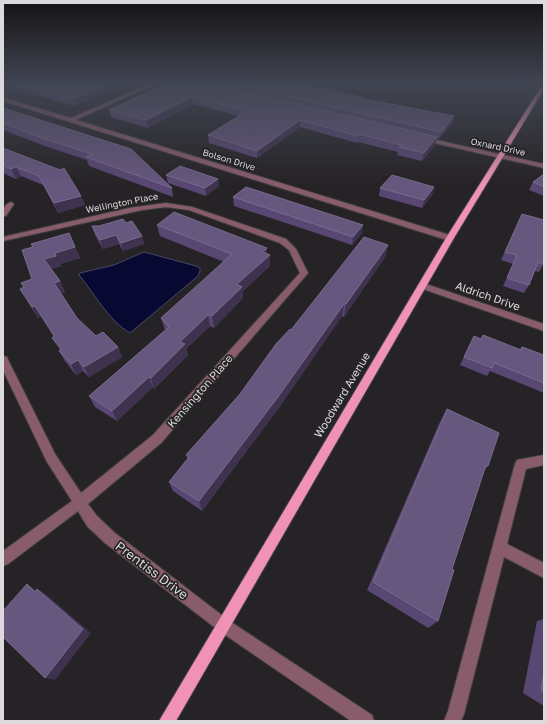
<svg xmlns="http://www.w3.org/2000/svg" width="547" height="724" font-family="'Golos Text',sans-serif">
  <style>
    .water { fill: #080933; stroke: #484866 }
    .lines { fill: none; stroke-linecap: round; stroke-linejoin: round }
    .minor-casing { stroke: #434043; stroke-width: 2 }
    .major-casing { stroke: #434043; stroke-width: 2 }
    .minor { fill: #895c6c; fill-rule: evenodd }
    .major { fill: #ef92b5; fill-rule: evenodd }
    .wall { fill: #584773 }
    .shaded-wall { fill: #3e324f }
    .building { fill: #66577e; stroke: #796b8d }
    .labels { text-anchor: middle; stroke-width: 3.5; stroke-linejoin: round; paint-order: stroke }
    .far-street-label { font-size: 9px; fill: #dcdadc; stroke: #262326 }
    .street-label { font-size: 11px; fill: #dcdadc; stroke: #262326 }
    .near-street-label { font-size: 13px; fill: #dcdadc; stroke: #262326 }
  </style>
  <rect width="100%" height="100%" fill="#262326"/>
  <path class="water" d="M144 252 196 266 200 268V271L198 276 130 333C109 321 94 293 79 275L80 273 114 265Z"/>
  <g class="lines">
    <g class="minor-casing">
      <g id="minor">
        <polygon points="152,83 157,83 76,120 453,236 454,238 450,240 447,240 3,101 3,98 71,118"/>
        <polygon points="423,137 544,164 544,168 421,140 421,138"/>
        <path d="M11 202 14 204 6 216H3C3 210 4 204 11 202Z"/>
        <polygon points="166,203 192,207 286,239 296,249 308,273 161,443 88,504 97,516 115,533 228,620 372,715 374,721 351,721 218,630 105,543 87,526 78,511 8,564 3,566 3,551 72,501 47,462 3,370 3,356 7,357 8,360 55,454 81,493 153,435 300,273 289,250 280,243 189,210 166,207 142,210 3,241 3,237 129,208"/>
        <polygon points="423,283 544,324 544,331 420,288 419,286"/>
        <polygon points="544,455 544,465 526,469 507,544 544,563 544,578 504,557 464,714 461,721 444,721 448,711 515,464 517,460"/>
      </g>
    </g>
    <g class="major-casing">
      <polygon id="major" points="544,84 544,89 454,238 176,721 159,721 446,238 542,85"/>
    </g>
    <use href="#minor" class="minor"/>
    <use href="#major" class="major"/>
  </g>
  <g class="wall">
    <polygon points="3,83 129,83 74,106 3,85"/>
    <polygon points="162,83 297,83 365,99 454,116 452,124 439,139 437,138 435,145 422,161 397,155 398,152 358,142 357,143 300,127 257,158 209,143 208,135 239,116 193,104 148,128 111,117 109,110 163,85"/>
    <polygon points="3,108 172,188 173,197 89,166 87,160 45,146 3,130"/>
    <polygon points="3,148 81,196 85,205 58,213 43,185 21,176 16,179 3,173"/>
    <polygon points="544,174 544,196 529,190 533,182"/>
    <polygon points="166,175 218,179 219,186 206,196 168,183"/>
    <polygon points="434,187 432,195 422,208 379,196 380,188"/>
    <polygon points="233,197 362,233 352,245 234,206"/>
    <polygon points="522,214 543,224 544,263 539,272 535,271 529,285 524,293 503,286 513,264 501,260"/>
    <polygon points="126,223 142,236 144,244 123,251 119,244 103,249 95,235 92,226 99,226"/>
    <polygon points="157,225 267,254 270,266 243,291 243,298 214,328 210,326 186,349 188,355 154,389 153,387 117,421 95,407 89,396 165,330 161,318 224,262 160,236"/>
    <polygon points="388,245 385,257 344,317 342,316 278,409 202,511 173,491 169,482 188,459 186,455 240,394 291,330"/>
    <polygon points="75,247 80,258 60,264 61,266 51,269 60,281 65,292 61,293 77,318 96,336 118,347 122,357 89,377 83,371 76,375 65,361 59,351 60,350 52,338 54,336 41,316 38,318 20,289 24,287 32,279"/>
    <polygon points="481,339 520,349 522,347 544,355 544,393 490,371 487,376 460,365 470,344"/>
    <polygon points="447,409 488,466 484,471 452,569 438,621 428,628 367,590 439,424"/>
    <polygon points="544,619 544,706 523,693 537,621"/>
  </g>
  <g class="shaded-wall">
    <polygon points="112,83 129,83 74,106 72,99"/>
    <polygon points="192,97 193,104 148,128 146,120"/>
    <polygon points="454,116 452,124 439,139 442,132"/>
    <polygon points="300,120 300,127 257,158 257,151"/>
    <polygon points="359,134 358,142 357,143 358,136"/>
    <polygon points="437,137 435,145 422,161 424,153"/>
    <polygon points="16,167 21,176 16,179 11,169"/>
    <polygon points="218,179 219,186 206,196 205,188"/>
    <polygon points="434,187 432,195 422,208 424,200"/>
    <polygon points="81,196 85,205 58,213 54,203"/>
    <polygon points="363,225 362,233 352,245 353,237"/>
    <polygon points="116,235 119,244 103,249 100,240"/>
    <polygon points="142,236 144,244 123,251 121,243"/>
    <polygon points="388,245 385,257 344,317 346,304"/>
    <polygon points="75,247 80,258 60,264 61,266 49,270 44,259 55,253"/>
    <polygon points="267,248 267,258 270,255 270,266 243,291 243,298 214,328 212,316 263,252"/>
    <polygon points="60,281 65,292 59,294 54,283"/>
    <polygon points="344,304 342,316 278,409 202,511 199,501"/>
    <polygon points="35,306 41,316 38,318 32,307"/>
    <polygon points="208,315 210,326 186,349 188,355 154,389 151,378 180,342"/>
    <polygon points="118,347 122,357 89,377 84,367"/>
    <polygon points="78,360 83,371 76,375 71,364"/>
    <polygon points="149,377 153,387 117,421 112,411"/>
    <polygon points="27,584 37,591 35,592"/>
    <polygon points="37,589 47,595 91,633 55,680 45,678"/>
  </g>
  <g class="building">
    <polygon points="14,83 112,83 72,99"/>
    <polygon points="164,83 209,83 437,137 424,153 399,147 401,145 359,134 358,136 300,120 257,151 208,135 247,111 192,97 146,120 109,110 165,84"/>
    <polygon points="229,83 297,83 365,98 364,99 454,116 442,132"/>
    <polygon points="3,108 131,149 172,188 86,157 92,154 42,138 3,123"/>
    <polygon points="3,148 60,170 64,168 81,196 54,203 39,176 16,167 11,169 3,165"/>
    <polygon points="180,166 218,179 205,188 166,175"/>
    <polygon points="544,174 544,187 533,182"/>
    <polygon points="392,175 434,187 424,200 380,188"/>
    <polygon points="246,187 363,225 353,237 233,197"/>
    <polygon points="174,212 267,248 263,252 270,255 237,284 242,287 212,316 208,315 180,342 185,344 151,378 149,377 112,411 89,396 169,327 161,318 232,254 157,225"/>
    <polygon points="522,214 544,220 543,224 544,225 544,264 538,262 529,285 507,278 517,255 505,252"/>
    <polygon points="123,219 126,223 132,221 142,236 121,243 116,235 100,240 92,226 99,226"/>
    <polygon points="69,233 75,247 55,253 56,256 44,259 60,281 54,283 77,318 96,336 103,332 118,347 84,367 78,360 71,364 59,351 62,349 52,338 54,336 35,306 32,307 20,289 24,287 21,283 32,279 22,250 33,247 31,244"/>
    <polygon points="364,237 388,245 346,304 344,304 278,397 199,501 169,482 189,457 186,455 240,394 276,344 290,329 291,330"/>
    <polygon points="483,335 521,350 522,347 544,355 544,383 494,363 492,368 464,357 474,336 481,339"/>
    <polygon points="447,409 499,433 488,466 486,465 452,569 454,570 438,621 373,582"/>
    <polygon points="27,584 35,592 37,589 83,629 45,678 3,637 3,611"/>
    <polygon points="544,672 544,692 541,690"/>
  </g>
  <linearGradient id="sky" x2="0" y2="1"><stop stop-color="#151315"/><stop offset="0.45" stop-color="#414552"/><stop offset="1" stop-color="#414552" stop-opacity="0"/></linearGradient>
  <rect width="547" height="184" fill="url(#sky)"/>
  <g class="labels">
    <g class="far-street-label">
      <text transform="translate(498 147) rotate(12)" y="3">Oxnard Drive</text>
      <text transform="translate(229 160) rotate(17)" y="3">Bolson Drive</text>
      <text transform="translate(122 203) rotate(-11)" y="3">Wellington Place</text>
    </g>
    <g class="street-label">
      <text transform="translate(488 296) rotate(19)" y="4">Aldrich Drive</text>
      <text transform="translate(200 391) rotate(-49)" y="4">Kensington Place</text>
      <text transform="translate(342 395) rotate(-59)" y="4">Woodward Avenue</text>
    </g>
    <g class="near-street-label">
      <text transform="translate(152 570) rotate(37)" y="5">Prentiss Drive</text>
    </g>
  </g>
  <rect width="547" height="724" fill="none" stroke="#dcdadc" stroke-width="8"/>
</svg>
